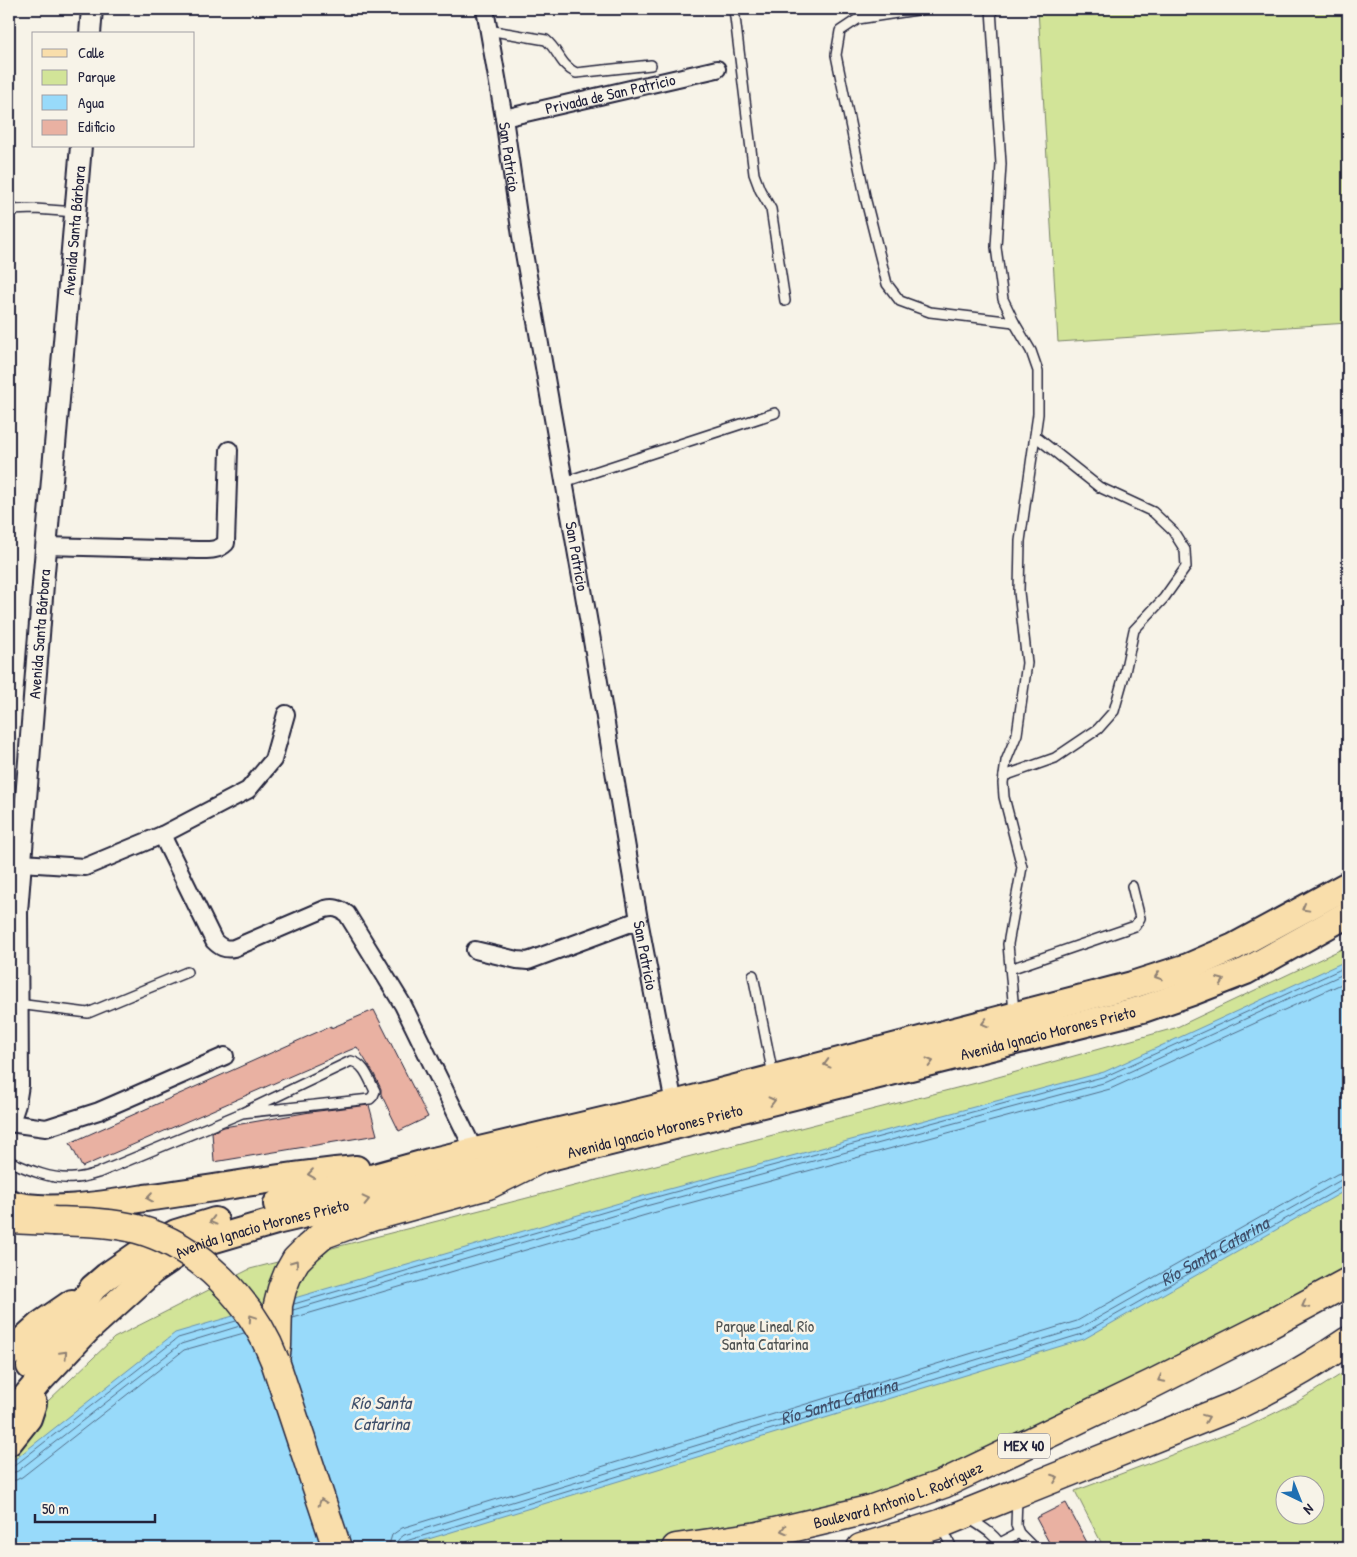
<svg xmlns="http://www.w3.org/2000/svg" width="1357" height="1557" font-family="'Patrick Hand',sans-serif">
  <style>
    .green { fill: #d2e498; stroke: #7a836a; fill-rule: evenodd }
    .water { fill: #98dafa; stroke: #6990ae }
    .lines { fill: none; stroke-linecap: round; stroke-linejoin: round }
    .shore { stroke: #516c87; stroke-width: 1 }
    .building { fill: #e9b1a2; stroke: #22223b }
    .service-casing { stroke: #22223b; stroke-width: 12 }
    .minor-casing { stroke: #22223b; stroke-width: 20 }
    .tertiary-casing { stroke: #22223b; stroke-width: 24 }
    .primary-casing { stroke: #22223b; stroke-width: 30 }
    .trunk-casing { stroke: #22223b; stroke-width: 31 }
    .service { stroke: #f7f3e8; stroke-width: 9 }
    .minor { stroke: #f7f3e8; stroke-width: 16 }
    .tertiary { stroke: #f7f3e8; stroke-width: 20 }
    .primary { stroke: #f9deab; stroke-width: 26 }
    .trunk { stroke: #f9deab; stroke-width: 28 }
    .trunk-bridge-casing { stroke: #22223b; stroke-width: 31; stroke-linecap: butt }
    .trunk-bridge { stroke: #f9deab; stroke-width: 28 }
    .oneway { stroke: #8e8073 }
    .labels { text-anchor: middle; stroke-width: 5; stroke-linejoin: round; paint-order: stroke }
    .shield { fill: #f7f3e8; stroke: #62616f; stroke-width: 1 }
    .shield-label { font-size: 15px; font-weight: bold; fill: #22223b }
    .street-label { font-size: 16px; fill: #22223b; stroke: #f7f3e8 }
    .park-label { font-size: 16px; fill: #4e5252; stroke: #f7f3e8 }
    .water-label { font-size: 18px; font-style: italic; fill: #40506b; stroke: #f7f3e8 }
  </style>
  <rect width="100%" height="100%" fill="#f7f3e8"/>
  <filter id="ink" filterUnits="userSpaceOnUse"><feTurbulence type="fractalNoise" baseFrequency=".02" numOctaves="2"/><feDisplacementMap in="SourceGraphic" scale="10" xChannelSelector="R" yChannelSelector="G"/><feConvolveMatrix kernelMatrix="1 2 1 2 8 2 1 2 1" color-interpolation-filters="sRGB"/></filter>
  <g filter="url(#ink)">
    <g class="green">
      <polygon points="1038,9 1348,9 1348,323 1058,342"/>
      <polygon points="1348,946 1348,1280 994,1460 791,1527 642,1548 9,1548 9,1450 48,1401 114,1338 250,1269 980,1082 1175,1028"/>
      <path d="M1348 1370V1548H1104L1075 1491 1246 1427 1297 1402ZM1284 1484H1314V1514H1284Z"/>
    </g>
    <polygon class="water" points="1348,960 1348,1189 1084,1339 399,1548 9,1548 9,1464 175,1333 643,1196 1104,1072"/>
    <g class="lines">
      <g class="shore">
        <polyline points="294,1304 645,1200 1106,1076 1348,966"/>
        <polyline points="293,1310 646,1206 1107,1082 1348,972"/>
        <polyline points="293,1318 649,1214 1110,1089 1348,981"/>
        <polyline points="9,1467 14,1466 178,1338 236,1321"/>
        <polyline points="9,1474 18,1471 181,1344 240,1326"/>
        <polyline points="9,1481 16,1480 22,1477 184,1350 244,1333"/>
        <polyline points="388,1548 392,1535 402,1528 1077,1321 1337,1174 1348,1171"/>
        <path id="s1" d="M395 1548 398 1540 404 1535 1080 1328 1341 1180 1348 1179"/>
        <polyline points="402,1548 402,1544 406,1541 1082,1334 1344,1186 1348,1185"/>
      </g>
    </g>
    <g class="building">
      <polygon points="374,1010 428,1117 399,1131 381,1094 381,1089 374,1074 357,1047 82,1167 70,1143 331,1026 331,1028"/>
      <polygon points="369,1105 377,1135 214,1162 212,1132 224,1127 310,1112"/>
      <polygon points="1066,1503 1090,1548 1052,1548 1036,1518"/>
    </g>
    <g class="lines">
      <g class="service-casing">
        <g id="service">
          <polyline points="734,9 754,174 760,190 771,209 785,301"/>
          <polyline points="923,9 858,19 840,31 836,55 866,201 887,284 900,301 930,312 1014,322"/>
          <polyline points="991,9 1001,164 996,247 1003,299 1014,322 1031,351 1038,371 1038,414 1020,541 1019,592 1027,663 1017,734 1006,761 1003,783 1004,797 1022,867 1008,944 1014,1012"/>
          <path d="M488 30 546 40C559 51 560 65 576 73L651 65"/>
          <polyline points="9,210 35,209 76,212"/>
          <polyline points="564,482 775,413"/>
          <polyline points="1004,776 1055,758 1098,729 1114,711 1125,672 1134,630 1164,598 1186,567 1185,550 1173,531 1153,512 1099,487 1035,436"/>
          <polyline points="1010,969 1135,926 1140,918 1132,886"/>
          <polyline points="753,975 773,1075"/>
          <polyline points="18,1004 88,1013 187,972"/>
          <path d="M9 1161C29 1170 52 1180 74 1178 82 1178 90 1175 98 1173L242 1113 351 1061C365 1064 369 1080 375 1091L373 1096 370 1099 242 1113"/>
          <polyline points="1017,1498 1016,1525 1019,1533 1034,1548"/>
          <path d="M967 1517C980 1526 996 1534 1002 1548"/>
          <polyline points="941,1526 952,1548"/>
          <polyline points="1000,1543 1019,1533"/>
        </g>
      </g>
      <g class="minor-casing">
        <g id="minor">
          <path id="s2" d="M485 9 504 118 521 236 594 652 639 920 674 1104"/>
          <path id="s3" d="M504 118 717 69"/>
          <path d="M46 546 198 550C208 550 218 551 226 543L229 450"/>
          <path d="M162 835 214 941C220 947 225 950 234 948L325 909C334 907 339 908 347 914L403 1005 475 1152"/>
          <polyline points="21,863 85,867 162,835 248,790 273,760 286,714"/>
          <polyline points="475,950 517,960 528,961 639,920"/>
          <polyline points="9,1123 46,1128 99,1111 225,1056"/>
        </g>
      </g>
      <g class="tertiary-casing">
        <g id="tertiary">
          <polyline points="90,34 92,9"/>
          <path id="s4" d="M9 1122 15 1104 18 1085 17 912 44 572 81 146"/>
        </g>
      </g>
      <g class="primary-casing">
        <g id="primary">
          <path d="M9 1203C43 1215 108 1204 145 1198 215 1189 285 1175 356 1169"/>
          <polyline points="277,1204 429,1162 674,1104 1132,985 1188,967 1234,947 1348,885"/>
          <polyline points="9,1353 40,1325 72,1303"/>
          <polyline points="30,1366 74,1314 93,1288 107,1276 146,1249 176,1233 215,1221"/>
          <path id="s5" d="M9 1417 39 1381 87 1330 152 1271 183 1250 201 1243 276 1221 538 1160 1143 1009 1192 992 1246 971 1348 914"/>
          <polyline points="9,1442 28,1418 33,1403"/>
        </g>
      </g>
      <g class="trunk-casing">
        <g id="trunk">
          <polyline points="9,1219 53,1221"/>
          <polyline points="337,1548 275,1361 277,1346 278,1305 282,1289 288,1274 296,1260 309,1247 324,1234 371,1217 488,1185 538,1160"/>
          <path id="s6" d="M676 1548 758 1536 872 1509 943 1484 1152 1384 1261 1329 1348 1282"/>
          <path d="M861 1548 940 1524 1239 1404C1277 1386 1313 1365 1348 1341"/>
        </g>
      </g>
      <use href="#service" class="service"/>
      <use href="#minor" class="minor"/>
      <use href="#tertiary" class="tertiary"/>
      <use href="#primary" class="primary"/>
      <use href="#trunk" class="trunk"/>
      <g class="trunk-bridge-casing">
        <path id="trunk-bridge" d="M53 1221C81 1222 110 1222 137 1229 199 1246 252 1301 275 1361"/>
      </g>
      <use href="#trunk-bridge" class="trunk-bridge"/>
    </g>
    <defs><path id="oneway-chevron" d="M-2-3.5L2.5 0L-2 3.5" fill="none" stroke-width="1.6" stroke-linecap="round" stroke-linejoin="round" transform="scale(1.25)"/></defs>
    <g class="oneway">
      <use href="#oneway-chevron" transform="translate(1305 908) rotate(151)"/>
      <use href="#oneway-chevron" transform="translate(1158 976) rotate(162)"/>
      <use href="#oneway-chevron" transform="translate(1221 981) rotate(-22)"/>
      <use href="#oneway-chevron" transform="translate(985 1023) rotate(165)"/>
      <use href="#oneway-chevron" transform="translate(930 1062) rotate(-14)"/>
      <use href="#oneway-chevron" transform="translate(827 1064) rotate(165)"/>
      <use href="#oneway-chevron" transform="translate(772 1101) rotate(-14)"/>
      <use href="#oneway-chevron" transform="translate(311 1174) rotate(172)"/>
      <use href="#oneway-chevron" transform="translate(150 1198) rotate(172)"/>
      <use href="#oneway-chevron" transform="translate(366 1200) rotate(-13)"/>
      <use href="#oneway-chevron" transform="translate(213 1221) rotate(165)"/>
      <use href="#oneway-chevron" transform="translate(295 1263) rotate(-55)"/>
      <use href="#oneway-chevron" transform="translate(1305 1305) rotate(152)"/>
      <use href="#oneway-chevron" transform="translate(252 1318) rotate(-124)"/>
      <use href="#oneway-chevron" transform="translate(64 1354) rotate(-47)"/>
      <use href="#oneway-chevron" transform="translate(1161 1379) rotate(153)"/>
      <use href="#oneway-chevron" transform="translate(1206 1418) rotate(-22)"/>
      <use href="#oneway-chevron" transform="translate(1055 1478) rotate(-21)"/>
      <use href="#oneway-chevron" transform="translate(322 1502) rotate(-108)"/>
      <use href="#oneway-chevron" transform="translate(784 1530) rotate(166)"/>
    </g>
  </g>
  <g class="labels">
    <rect class="shield" x="998" y="1433.5" width="52" height="25" rx="4"/>
    <g class="shield-label">
      <text x="1024" y="1451">MEX 40</text>
    </g>
    <g class="street-label">
      <text dy="6" stroke="none"><textPath href="#s3" startOffset="109">Privada de San Patricio</textPath></text>
      <text dy="6" stroke="none"><textPath href="#s2" startOffset="150">San Patricio</textPath></text>
      <text dy="6" stroke="none"><textPath href="#s4" startOffset="895">Avenida Santa Bárbara</textPath></text>
      <text dy="6" stroke="none"><textPath href="#s2" startOffset="555">San Patricio</textPath></text>
      <text dy="6" stroke="none"><textPath href="#s4" startOffset="490">Avenida Santa Bárbara</textPath></text>
      <text dy="6" stroke="none"><textPath href="#s2" startOffset="960">San Patricio</textPath></text>
      <text dy="6" stroke="none"><textPath href="#s5" startOffset="1134">Avenida Ignacio Morones Prieto</textPath></text>
      <text dy="6" stroke="none"><textPath href="#s5" startOffset="729">Avenida Ignacio Morones Prieto</textPath></text>
      <text dy="6" stroke="none"><textPath href="#s5" startOffset="324">Avenida Ignacio Morones Prieto</textPath></text>
      <text dy="6" stroke="none"><textPath href="#s6" startOffset="229">Boulevard Antonio L. Rodríguez</textPath></text>
    </g>
    <g class="park-label">
      <text x="765" y="1332">Parque Lineal Río<tspan x="765" dy="18">Santa Catarina</tspan></text>
    </g>
    <g class="water-label">
      <text dy="6" stroke="none"><textPath href="#s1" startOffset="878">Río Santa Catarina</textPath></text>
      <text x="381" y="1409">Río Santa<tspan x="381" dy="21">Catarina</tspan></text>
      <text dy="6" stroke="none"><textPath href="#s1" startOffset="471">Río Santa Catarina</textPath></text>
    </g>
  </g>
  <rect width="1357" height="1557" fill="none" stroke="#f7f3e8" stroke-width="30"/>
  <rect x="15" y="15" width="1327" height="1527" fill="none" stroke="#22223b" stroke-width="2" filter="url(#ink)"/>
  <rect x="32" y="32" width="162" height="115" fill="#f7f3e8" stroke="#a29fa3"/>
  <rect x="42" y="49" width="25" height="8" fill="#f9deab" stroke="#a29fa3"/>
  <text x="78" y="58" font-size="15" fill="#22223b">Calle</text>
  <rect x="42" y="70" width="25" height="15" fill="#d2e498" stroke="#a29fa3"/>
  <text x="78" y="82" font-size="15" fill="#22223b">Parque</text>
  <rect x="42" y="95" width="25" height="15" fill="#98dafa" stroke="#a29fa3"/>
  <text x="78" y="108" font-size="15" fill="#22223b">Agua</text>
  <rect x="42" y="120" width="25" height="15" fill="#e9b1a2" stroke="#a29fa3"/>
  <text x="78" y="132" font-size="15" fill="#22223b">Edificio</text>
  <g transform="translate(1300 1500) rotate(137)"><circle r="24" fill="#f7f3e8" stroke="#a29fa3"/>
  <path d="M0-4L9 19L0 12L-9 19Z" fill="#1f6fb2"/>
  <text y="-8" font-size="14" font-weight="bold" text-anchor="middle" fill="#22223b">N</text>
  </g>
  <path d="M35 1514v8h120v-8" fill="none" stroke="#22223b" stroke-width="2.5"/>
  <text x="42" y="1514" font-size="15" fill="#22223b" stroke="#f7f3e8" stroke-width="4" paint-order="stroke">50 m</text>
</svg>
